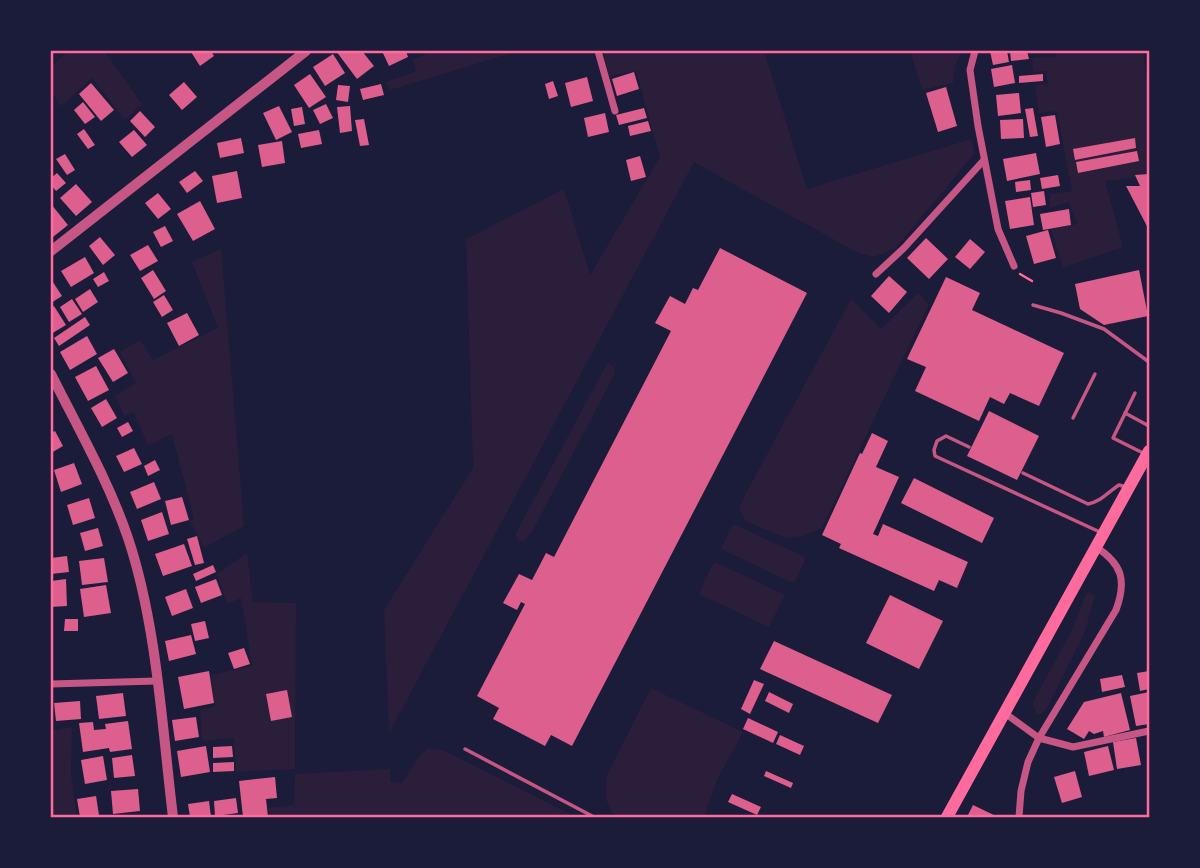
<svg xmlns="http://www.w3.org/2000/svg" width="1200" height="868" font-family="Mulish,sans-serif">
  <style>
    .green { fill: #2a1e3b }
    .building { fill: #dd5f8e }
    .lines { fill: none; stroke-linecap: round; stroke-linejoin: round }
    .path { stroke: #ff6b9d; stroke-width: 2.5 }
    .service { stroke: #c65784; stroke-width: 3.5 }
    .minor { stroke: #c65784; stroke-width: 7 }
    .tertiary { stroke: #c65784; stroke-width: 10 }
    .primary { stroke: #ff6b9d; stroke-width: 12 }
    .neatline { fill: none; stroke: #ff6b9d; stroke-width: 2.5 }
  </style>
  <rect width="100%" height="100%" fill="#1b1b3a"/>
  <g class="green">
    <polygon points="69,51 104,51 142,104 125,120 92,78 61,106 51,91 51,66"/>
    <polygon points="435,51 518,51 390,90 386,82 416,71 413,59"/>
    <polygon points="603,51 764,51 807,189 971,139 975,153 895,249 873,257 856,252 694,162 389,733 384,610 473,468 466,239 564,189 590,275 660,157 636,71 609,76"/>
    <polygon points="910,51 963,51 956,63 953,83 922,90"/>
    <polygon points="1056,51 1143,51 1149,90 1149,176 1105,181 1123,247 1063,268 1051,229 1077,224 1069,202 1049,208 1050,194 1072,191 1057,111 1039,113 1035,85 1048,84 1046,71 1033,72 1032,58 1057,57"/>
    <polygon points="221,249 244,526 204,548 190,521 194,519 172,434 148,446 134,412 124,416 115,396 136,383 120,352 140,340 153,360 218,328 192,262"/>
    <polygon points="918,293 929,304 822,528 803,536 786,538 745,521 739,509 746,493 851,299 881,329"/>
    <polygon points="608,362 614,368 614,375 533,530 523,542 519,541 515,535"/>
    <polygon points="733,524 803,556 805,560 795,581 790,582 721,549"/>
    <polygon points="247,553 253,602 296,603 295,769 236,772 234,738 202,741 200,710 215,706 211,675 252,666 241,598 227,604 217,574"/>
    <polygon points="715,562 785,595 769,627 699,594 712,565"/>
    <polygon points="1089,592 1095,596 1085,631 1048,706 1042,714 1037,714 1032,704 1074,626 1084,598"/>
    <polygon points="651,688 743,732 717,780 704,817 617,817 612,813 606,799 606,777"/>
    <polygon points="72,727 71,774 77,817 51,817 51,731"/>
    <polygon points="427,749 443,750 576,817 270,817 268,808 294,805 295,774 390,769 390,782 402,783 418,758"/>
  </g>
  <g class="building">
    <polygon points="193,51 211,51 214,56 200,66 191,52"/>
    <polygon points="336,51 362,51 374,66 357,79"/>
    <polygon points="382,51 406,51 408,57 389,66"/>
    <polygon points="990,51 1007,51 1009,62 993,65"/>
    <polygon points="1010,51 1027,51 1029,59 1011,61"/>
    <polygon points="333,54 345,73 325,86 313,67"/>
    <polygon points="1012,65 1015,83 994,87 991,69"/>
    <polygon points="634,72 639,89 617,96 612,79"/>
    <polygon points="310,74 326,97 309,108 294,85"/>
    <polygon points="1043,74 1043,81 1019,83 1019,76"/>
    <polygon points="587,77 593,101 571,107 565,83"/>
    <polygon points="553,81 558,96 549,99 545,84"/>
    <polygon points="184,82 197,97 182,110 169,95"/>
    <polygon points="91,83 114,110 101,121 79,94"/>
    <polygon points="381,84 384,95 363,100 360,89"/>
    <polygon points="338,85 350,86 348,102 336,100"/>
    <polygon points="946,87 957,126 938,132 926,93"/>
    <polygon points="1019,93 1021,113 998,116 996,95"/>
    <polygon points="83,102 95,117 85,124 74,110"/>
    <polygon points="326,104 333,118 320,124 313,110"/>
    <polygon points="279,106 292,132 276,140 263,113"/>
    <polygon points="350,106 352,131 340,133 337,107"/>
    <polygon points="302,107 305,124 294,126 291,109"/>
    <polygon points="644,108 647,118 619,125 616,115"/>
    <polygon points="1033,108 1038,136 1030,137 1025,109"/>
    <polygon points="140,111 155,127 145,137 130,121"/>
    <polygon points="605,113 609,132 588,137 584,118"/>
    <polygon points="1055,115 1060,144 1046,147 1041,117"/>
    <polygon points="364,119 369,145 360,146 355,120"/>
    <polygon points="1023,119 1024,138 1001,139 1000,120"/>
    <polygon points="648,121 651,131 630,136 628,126"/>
    <polygon points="84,129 95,145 88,149 77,134"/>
    <polygon points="134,130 147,145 132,157 119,142"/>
    <polygon points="319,130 322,144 301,148 298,134"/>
    <polygon points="241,138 244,153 220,158 217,143"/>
    <polygon points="1135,138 1136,148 1075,160 1073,149"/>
    <polygon points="282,141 285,163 262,167 258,145"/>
    <polygon points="1137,151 1139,161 1078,173 1076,162"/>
    <polygon points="1036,153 1040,174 1007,181 1003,159"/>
    <polygon points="65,154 75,170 67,175 56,159"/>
    <polygon points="640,156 646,177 631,181 626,160"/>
    <polygon points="195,171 203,181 187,193 179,182"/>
    <polygon points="237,171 242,198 217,203 212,176"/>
    <polygon points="57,173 66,183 56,191 51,185 51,178"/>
    <polygon points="1149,174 1149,230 1126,186 1140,186 1135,175"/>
    <polygon points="1058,175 1060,186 1042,189 1040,178"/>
    <polygon points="1030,180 1031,190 1016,192 1015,182"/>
    <polygon points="76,184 92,202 76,216 60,198"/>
    <polygon points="1044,191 1046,205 1033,207 1031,193"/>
    <polygon points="158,193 171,209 158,219 145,203"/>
    <polygon points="1030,197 1034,225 1010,229 1005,201"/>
    <polygon points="200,201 215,229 193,241 177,214"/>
    <polygon points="51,204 68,225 53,237 51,235"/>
    <polygon points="1069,209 1071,225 1043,230 1040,214"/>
    <polygon points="165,226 173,241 161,247 153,232"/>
    <polygon points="1048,230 1056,258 1034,264 1026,236"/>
    <polygon points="100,237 115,255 103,265 89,246"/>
    <polygon points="926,238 948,259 929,279 907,258"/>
    <polygon points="970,239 985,252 970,269 955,257"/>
    <polygon points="148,245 158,261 140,271 130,255"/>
    <polygon points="720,248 807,293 572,746 551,735 545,746 493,719 499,708 477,696 525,604 521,602 517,610 503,603 519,574 532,580 546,553 554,557 671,331 655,323 670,296 685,304 693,288 698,290"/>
    <polygon points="85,257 94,273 71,287 61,271"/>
    <polygon points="153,270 166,291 154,299 141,278"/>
    <polygon points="1139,270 1148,316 1104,325 1080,309 1075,284"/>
    <polygon points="104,272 109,281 98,287 93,279"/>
    <polygon points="889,276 907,292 889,313 871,296"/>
    <polygon points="946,277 980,293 972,310 1064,353 1039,406 1010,393 1004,404 990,397 979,421 915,391 926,367 907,359"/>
    <polygon points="51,279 62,296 51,303"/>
    <polygon points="90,289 98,302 83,312 75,299"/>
    <polygon points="164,295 173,310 162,317 153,302"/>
    <polygon points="72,299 82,314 69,322 60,307"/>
    <polygon points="54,306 66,325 51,334 51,308"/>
    <polygon points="187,313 199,335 179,346 167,323"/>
    <polygon points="85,317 90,325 59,346 54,338"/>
    <polygon points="87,336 97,354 70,370 60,352"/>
    <polygon points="114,349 128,373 113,382 98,358"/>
    <polygon points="96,366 109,390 88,401 75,377"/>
    <polygon points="106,399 117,418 102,427 91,408"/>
    <polygon points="989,411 1039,436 1017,480 967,456"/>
    <polygon points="128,422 133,431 122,437 117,428"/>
    <polygon points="55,431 63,446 51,453 51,433"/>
    <polygon points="872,433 888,441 876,467 899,477 873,534 878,536 883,524 968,562 957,588 939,580 934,591 839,548 841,544 822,535 860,453 862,454"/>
    <polygon points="134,448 142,464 124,472 116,456"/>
    <polygon points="155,460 160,470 148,476 144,466"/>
    <polygon points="74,463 82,484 61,492 54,470"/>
    <polygon points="914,478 994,518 982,543 901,503"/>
    <polygon points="154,482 161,499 137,509 130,492"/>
    <polygon points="182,497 189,520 171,525 165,501"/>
    <polygon points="89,498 95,518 73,525 67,505"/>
    <polygon points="162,512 169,534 148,541 141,520"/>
    <polygon points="98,528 103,546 85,551 80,533"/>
    <polygon points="197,536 204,563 195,565 187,539"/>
    <polygon points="184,544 192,566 163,576 155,554"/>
    <polygon points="67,556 69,572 51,574 51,558"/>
    <polygon points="104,558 108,582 82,585 79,561"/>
    <polygon points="213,565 216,572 196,581 193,574"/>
    <polygon points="66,579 67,606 51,607 51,581"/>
    <polygon points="216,579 222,595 201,603 195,587"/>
    <polygon points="106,585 111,613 84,617 80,589"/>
    <polygon points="186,589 193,608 172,616 165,597"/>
    <polygon points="890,595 943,621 919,669 866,643"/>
    <polygon points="65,619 78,619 78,631 64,631"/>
    <polygon points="205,621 209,638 195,641 191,624"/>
    <polygon points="191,635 196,654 169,661 165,641"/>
    <polygon points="774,641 892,695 878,723 760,669"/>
    <polygon points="244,648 250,664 234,669 228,653"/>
    <polygon points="209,671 214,703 184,709 178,677"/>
    <polygon points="1149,671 1149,689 1140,691 1137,673"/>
    <polygon points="1122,675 1125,687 1102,692 1100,679"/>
    <polygon points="754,680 764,684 750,714 741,709"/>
    <polygon points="287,690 292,717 271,721 266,694"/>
    <polygon points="769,692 793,704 789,713 765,701"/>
    <polygon points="1149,692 1149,724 1136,726 1130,696"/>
    <polygon points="123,693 126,716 99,719 96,696"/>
    <polygon points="1121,693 1130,730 1104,737 1103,731 1094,734 1089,731 1084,739 1067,729 1084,702"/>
    <polygon points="80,701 81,719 56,721 54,703"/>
    <polygon points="196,717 199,737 175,741 172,720"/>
    <polygon points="748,718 778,732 773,743 743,729"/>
    <polygon points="128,721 132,749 110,752 109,748 83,752 79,723 93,722 94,730 106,729 105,724"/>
    <polygon points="780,735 804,746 800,755 776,744"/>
    <polygon points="1136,738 1141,765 1117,769 1113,742"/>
    <polygon points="206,746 210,772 181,777 177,751"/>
    <polygon points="232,746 233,757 213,758 213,747"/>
    <polygon points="1108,746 1114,770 1089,776 1084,752"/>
    <polygon points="132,755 135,776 114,778 112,758"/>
    <polygon points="103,756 107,780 85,784 81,760"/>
    <polygon points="234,762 234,771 213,772 213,763"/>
    <polygon points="766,771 793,783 791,788 764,776"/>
    <polygon points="1075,771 1082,797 1062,803 1054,777"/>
    <polygon points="275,777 277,798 266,799 268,817 243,817 239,781"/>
    <polygon points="138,789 140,811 113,814 111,791"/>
    <polygon points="732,794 761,807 757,815 728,802"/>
    <polygon points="96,796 99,815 80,817 77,799"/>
    <polygon points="236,798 238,813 215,816 214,801"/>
    <polygon points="209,801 211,817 190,817 188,804"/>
    <polygon points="973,805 998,817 967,817"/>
  </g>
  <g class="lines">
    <polyline class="path" points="1020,274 1032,281"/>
    <g class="service">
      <polyline points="1033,305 1061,313 1104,329 1149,362"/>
      <polyline points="1135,393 1113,438 1145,454"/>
      <polyline points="1125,413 1149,426"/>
      <polyline points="1073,418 1095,374"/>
      <polyline points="969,447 946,436 937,441 934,450 935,456 1102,533"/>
      <path d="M1023 473 1088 504C1102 501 1108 492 1119 485L1126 487"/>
      <polyline points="465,749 594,817"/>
    </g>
    <g class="minor">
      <polyline points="598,51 615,111"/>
      <polyline points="975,51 970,70 978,126 998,229 1014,266"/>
      <polyline points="876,274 904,248 984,160"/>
      <polyline points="51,684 156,681"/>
      <polyline points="1006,714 1039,738 1073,747 1149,731"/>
      <path d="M1019 817 1021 791 1028 762 1039 738 1116 610C1127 580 1122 564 1096 547"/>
    </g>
    <g class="tertiary">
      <polyline points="51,251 306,51"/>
      <path d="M51 374C78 428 109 482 128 538 157 625 162 727 173 817"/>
    </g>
    <polyline class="primary" points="947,817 1149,451"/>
  </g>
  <rect width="1200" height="868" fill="none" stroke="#1b1b3a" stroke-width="105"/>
  <rect x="52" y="52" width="1096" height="764" class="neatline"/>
</svg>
